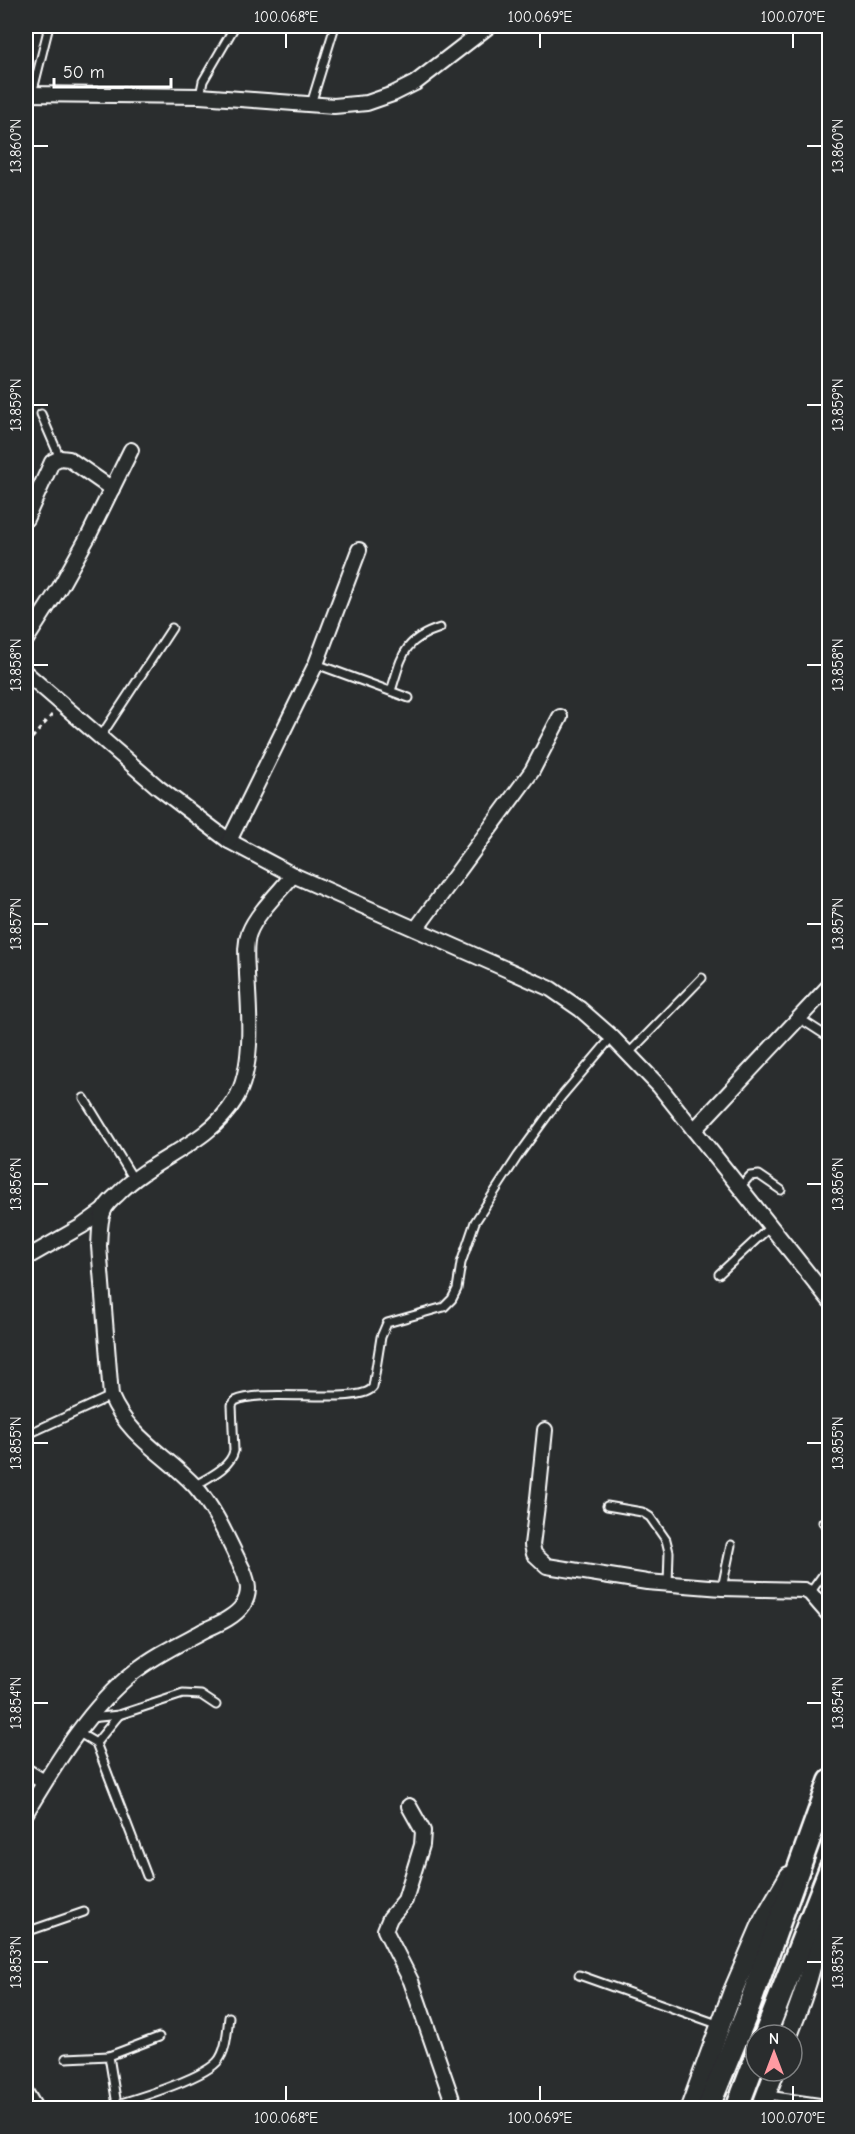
<svg xmlns="http://www.w3.org/2000/svg" width="855" height="2134" font-family="'Comic Neue',sans-serif">
  <style>
    .lines { fill: none; stroke-linecap: round; stroke-linejoin: round }
    .lane-casing { stroke: #fff; stroke-width: 11 }
    .street-casing { stroke: #fff; stroke-width: 18 }
    .secondary-casing { stroke: #fff; stroke-width: 22 }
    .primary-casing { stroke: #fff; stroke-width: 26 }
    .path { stroke: #fff; stroke-width: 3; stroke-dasharray: 4.5 4.5; stroke-linecap: butt }
    .lane { stroke: #2a2d2e; stroke-width: 7 }
    .street { stroke: #2a2d2e; stroke-width: 14 }
    .secondary { stroke: #2a2d2e; stroke-width: 18 }
    .primary { stroke: #2a2d2e; stroke-width: 21 }
    .ticks { fill: none; stroke: #fff; stroke-width: 2 }
    .neatline { fill: none; stroke: #fff; stroke-width: 2 }
    .ticks-label { font-size: 15px; text-anchor: middle; fill: #fff }
  </style>
  <rect width="100%" height="100%" fill="#2a2d2e"/>
  <filter id="ink" filterUnits="userSpaceOnUse"><feTurbulence type="fractalNoise" baseFrequency=".0167" numOctaves="2"/><feDisplacementMap in="SourceGraphic" scale="12" xChannelSelector="R" yChannelSelector="G"/><feConvolveMatrix kernelMatrix="1 2 1 2 8 2 1 2 1" color-interpolation-filters="sRGB"/></filter>
  <g filter="url(#ink)">
    <g class="lines">
      <g class="lane-casing">
        <g id="lane">
          <polyline points="32,94 49,26"/>
          <polyline points="200,96 203,81 235,26"/>
          <polyline points="311,104 335,26"/>
          <polyline points="41,414 60,458"/>
          <polyline points="316,664 409,698"/>
          <path d="M391 691C402 657 402 640 440 628"/>
          <polyline points="101,736 172,628"/>
          <polyline points="799,1018 830,1038"/>
          <polyline points="629,1053 702,978"/>
          <polyline points="84,1098 133,1178"/>
          <polyline points="740,1187 750,1176 759,1175 781,1190"/>
          <polyline points="719,1274 771,1226"/>
          <polyline points="26,1435 111,1396"/>
          <path d="M194 1486C209 1477 230 1468 234 1451L232 1405 235 1401C262 1387 361 1406 373 1387L381 1337 387 1323 444 1307 452 1299 457 1289 461 1263 475 1222 518 1156 561 1097 612 1037"/>
          <polyline points="607,1506 642,1512 650,1517 666,1540 669,1552 668,1584"/>
          <polyline points="823,1522 830,1527"/>
          <polyline points="722,1588 731,1545"/>
          <polyline points="810,1593 830,1565"/>
          <polyline points="90,1718 119,1715 183,1694 201,1695 216,1705"/>
          <polyline points="79,1733 96,1743 147,1876"/>
          <polyline points="96,1743 119,1715"/>
          <polyline points="26,1932 84,1912"/>
          <polyline points="579,1975 720,2025"/>
          <polyline points="109,2056 159,2037"/>
          <polyline points="66,2058 109,2056 117,2105"/>
          <polyline points="768,2095 830,2104"/>
          <path d="M104 2108C129 2101 200 2080 217 2062 227 2051 227 2031 229 2017"/>
        </g>
      </g>
      <g class="street-casing">
        <g id="street">
          <polyline points="26,94 200,96 334,106 367,103 393,94 415,83 489,26"/>
          <polyline points="26,519 52,462 60,458 69,459 112,489"/>
          <polyline points="26,640 60,587 89,535 131,450"/>
          <polyline points="26,673 159,788 229,841 293,875 551,989 580,1009 612,1037 659,1086 830,1301"/>
          <polyline points="229,841 316,664 359,550"/>
          <polyline points="416,929 532,771 560,717"/>
          <polyline points="694,1130 830,985"/>
          <polyline points="26,1258 82,1226 104,1210"/>
          <polyline points="545,1430 538,1498 532,1545 534,1554 547,1566 647,1582 722,1588 804,1590 810,1593 830,1616"/>
          <polyline points="26,1771 44,1782"/>
          <polyline points="409,1806 423,1831 422,1845 405,1900 390,1918 385,1930 411,1981 455,2108"/>
          <path d="M26 1813C55 1765 89 1707 134 1672 155 1655 181 1643 205 1630 218 1624 235 1617 243 1605 251 1593 248 1582 243 1570 229 1542 216 1510 195 1486 165 1454 129 1438 111 1396L99 1246C100 1234 99 1221 104 1210 107 1203 114 1198 119 1193 154 1157 208 1145 235 1100 255 1067 249 1011 247 974 247 961 244 946 249 933 256 914 280 891 293 875"/>
          <polyline points="814,1949 830,1954"/>
          <polyline points="26,2093 35,2108"/>
        </g>
      </g>
      <g class="secondary-casing">
        <g id="secondary">
          <path d="M788 2035C806 1991 820 1943 824 1896"/>
          <polyline points="690,2108 733,1991 764,1919 789,1876"/>
          <polyline points="761,2108 775,2071"/>
        </g>
      </g>
      <g class="primary-casing">
        <g id="primary">
          <polyline points="765,2035 830,1869"/>
          <polyline points="708,2108 746,2015 830,1781"/>
          <polyline points="737,2108 756,2058"/>
        </g>
      </g>
      <polyline class="path" points="26,745 52,715"/>
      <use href="#lane" class="lane"/>
      <use href="#street" class="street"/>
      <use href="#secondary" class="secondary"/>
      <use href="#primary" class="primary"/>
    </g>
  </g>
  <path class="ticks" d="M286 33V48M540 33V48M793 33V48M33 146H48M807 146H822M33 405H48M807 405H822M33 665H48M807 665H822M33 924H48M807 924H822M33 1184H48M807 1184H822M33 1443H48M807 1443H822M33 1703H48M807 1703H822M33 1962H48M807 1962H822M286 2086V2101M540 2086V2101M793 2086V2101"/>
  <rect width="855" height="2134" fill="none" stroke="#2a2d2e" stroke-width="66"/>
  <g transform="translate(774 2053)"><circle r="28" fill="#2a2d2e" stroke="#7f8182" stroke-width="1.5"/>
  <path d="M0-4.5L10 22L0 15L-10 22Z" fill="#ff9aa2"/>
  <text y="-9" font-size="16" font-weight="bold" text-anchor="middle" fill="#ffffff">N</text>
  </g>
  <path d="M54 78v9h117v-9" fill="none" stroke="#ffffff" stroke-width="3"/>
  <text x="63" y="78" font-size="18" fill="#ffffff" stroke="#2a2d2e" stroke-width="4.5" paint-order="stroke">50 m</text>
  <rect x="33" y="33" width="789" height="2068" class="neatline"/>
  <g class="ticks-label">
    <text x="286" y="22">100.068°E</text>
    <text x="540" y="22">100.069°E</text>
    <text x="793" y="22">100.070°E</text>
    <text transform="translate(16 146) rotate(-90)" y="5">13.860°N</text>
    <text transform="translate(838 146) rotate(-90)" y="5">13.860°N</text>
    <text transform="translate(16 405) rotate(-90)" y="5">13.859°N</text>
    <text transform="translate(838 405) rotate(-90)" y="5">13.859°N</text>
    <text transform="translate(16 665) rotate(-90)" y="5">13.858°N</text>
    <text transform="translate(838 665) rotate(-90)" y="5">13.858°N</text>
    <text transform="translate(16 924) rotate(-90)" y="5">13.857°N</text>
    <text transform="translate(838 924) rotate(-90)" y="5">13.857°N</text>
    <text transform="translate(16 1184) rotate(-90)" y="5">13.856°N</text>
    <text transform="translate(838 1184) rotate(-90)" y="5">13.856°N</text>
    <text transform="translate(16 1443) rotate(-90)" y="5">13.855°N</text>
    <text transform="translate(838 1443) rotate(-90)" y="5">13.855°N</text>
    <text transform="translate(16 1703) rotate(-90)" y="5">13.854°N</text>
    <text transform="translate(838 1703) rotate(-90)" y="5">13.854°N</text>
    <text transform="translate(16 1962) rotate(-90)" y="5">13.853°N</text>
    <text transform="translate(838 1962) rotate(-90)" y="5">13.853°N</text>
    <text x="286" y="2123">100.068°E</text>
    <text x="540" y="2123">100.069°E</text>
    <text x="793" y="2123">100.070°E</text>
  </g>
</svg>
